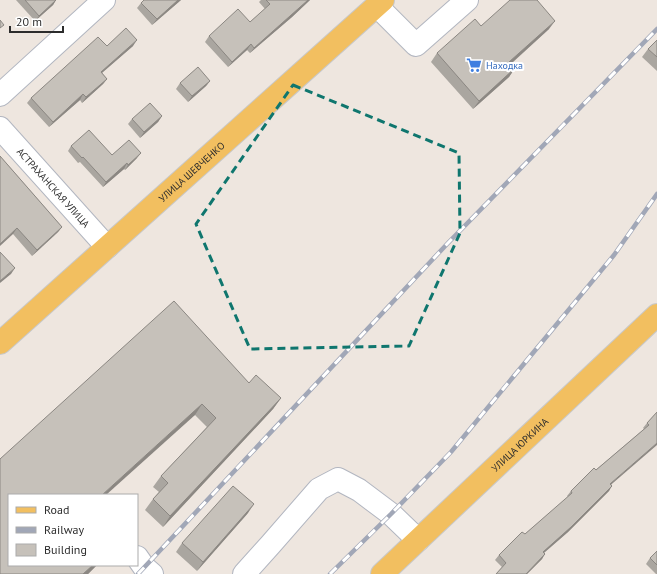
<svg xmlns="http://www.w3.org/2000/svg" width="657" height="574" font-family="'PT Sans',sans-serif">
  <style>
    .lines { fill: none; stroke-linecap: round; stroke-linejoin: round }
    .minor-casing { stroke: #b2b6c0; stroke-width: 24 }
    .major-casing { stroke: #c8c8c8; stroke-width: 24 }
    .minor { stroke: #fff; stroke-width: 22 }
    .major { stroke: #f2bf60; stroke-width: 22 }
    .rail-casing { stroke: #a1a7b7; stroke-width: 4.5 }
    .rail { stroke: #fff; stroke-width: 3; stroke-dasharray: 9; stroke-linecap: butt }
    .wall { fill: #aaa6a0 }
    .shaded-wall { fill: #8b8782 }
    .building { fill: #c6c1ba; stroke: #8b8782 }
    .marked { fill: none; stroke: #0f766e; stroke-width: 3; stroke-dasharray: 8 5; stroke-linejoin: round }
    .labels { text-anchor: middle; stroke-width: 4; stroke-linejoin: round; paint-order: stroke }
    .shop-label { font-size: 10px; fill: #366cbe; stroke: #fff; text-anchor: start }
    .street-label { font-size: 10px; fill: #2c2c2c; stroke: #fff }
  </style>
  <rect width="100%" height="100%" fill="#eee6df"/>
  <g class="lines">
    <g class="minor-casing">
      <g id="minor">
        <polyline points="377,6 416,45 467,0"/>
        <polyline points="0,95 104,0"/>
        <path id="s1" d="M0 128 107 247"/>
        <polyline points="137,557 144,567 152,574"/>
        <polyline points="244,574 271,544 319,489 338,479 359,490 391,514 418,540"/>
      </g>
    </g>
    <g class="major-casing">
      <g id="major">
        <path id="s2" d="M0 343 383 0"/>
        <path id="s3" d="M382 574 657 315"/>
      </g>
    </g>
    <use href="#minor" class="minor"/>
    <use href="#major" class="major"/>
    <g class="rail-casing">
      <g id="rail">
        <polyline points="138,574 448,243 657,29"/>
        <polyline points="330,574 391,514 451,452 614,255 657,194"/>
      </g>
    </g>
    <use href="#rail" class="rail"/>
  </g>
  <g class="wall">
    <polygon points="16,0 56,0 53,5 35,21"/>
    <polygon points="144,0 181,0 152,25 137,8 141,3"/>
    <polygon points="261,0 310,0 292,17 250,53 247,50 228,67 205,42 209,36 250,22 265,9 259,2"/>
    <polygon points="481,26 549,29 511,64 515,68 509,77 473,109 431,62 437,53"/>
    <polygon points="657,40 657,71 642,57 648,49"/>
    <polygon points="107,46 133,46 102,73 107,79 103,84 82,103 80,100 49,127 27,103 31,98"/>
    <polygon points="210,81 206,86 188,102 176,89 180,83"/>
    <polygon points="162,116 158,122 140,138 128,124 132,119"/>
    <polygon points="71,146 112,155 137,158 125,170 124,169 103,187 80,162 78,163 68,151"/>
    <polygon points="0,156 62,227 58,232 32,256 13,234"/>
    <polygon points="249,383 281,398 273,409 163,527 145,510 153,499 159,492 153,487 161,476 207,427 195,415 9,495 97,565 88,574 0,574 0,459"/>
    <polygon points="657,412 611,485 609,491 568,532 544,553 542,559 527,574 496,574 502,567 495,560 499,555 525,534 568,497 567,496 571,491 644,429 643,428 647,423"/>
    <polygon points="248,513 197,571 176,552 182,543"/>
    <polygon points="657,551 657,574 656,574 646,564 650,558"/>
  </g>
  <g class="shaded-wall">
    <polygon points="56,0 53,5 35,21 39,16"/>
    <polygon points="178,0 181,0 152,25 157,19"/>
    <polygon points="308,0 310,0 292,17 250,53 254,48"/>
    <polygon points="555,21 549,29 504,70 509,62"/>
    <polygon points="137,40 133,46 97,77 101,72"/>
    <polygon points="251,44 247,50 228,67 232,62"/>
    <polygon points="515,68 509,77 473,109 479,101"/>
    <polygon points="107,79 103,84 82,103 86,97"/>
    <polygon points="210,81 206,86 188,102 192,96"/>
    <polygon points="83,94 80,100 49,127 53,122"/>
    <polygon points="162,116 158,122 140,138 144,132"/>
    <polygon points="141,153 137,158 125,170 128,165"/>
    <polygon points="127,163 124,169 103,187 106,182"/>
    <polygon points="62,227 58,232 32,256 37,250"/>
    <polygon points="17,228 13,234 0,246 0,244"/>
    <polygon points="15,268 11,274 0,283 0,281"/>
    <polygon points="281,398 273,409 163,527 170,516"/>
    <polygon points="202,404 195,415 106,495 102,495"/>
    <polygon points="657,443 657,445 606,489 610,484"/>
    <polygon points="612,486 609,491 568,532 539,557 543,552"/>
    <polygon points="254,504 248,513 197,571 203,562"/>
    <polygon points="545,554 542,559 527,574 526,574"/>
    <polygon points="93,565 97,565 88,574 83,574"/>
  </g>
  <g class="building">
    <polygon points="25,0 56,0 39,16"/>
    <polygon points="144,0 178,0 157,19 141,3"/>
    <polygon points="266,0 308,0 254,48 251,44 232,62 209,36 238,9 250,22 270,4"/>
    <polygon points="510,0 537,0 555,21 509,62 515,68 479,101 437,53 475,19 481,26"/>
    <polygon points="0,20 4,25 0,28"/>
    <polygon points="126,28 137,40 101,72 107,79 86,97 83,94 53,122 31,98 98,37 107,46"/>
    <polygon points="657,40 657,57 648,49"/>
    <polygon points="198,67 210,81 192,96 180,83"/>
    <polygon points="150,103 162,116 144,132 132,119"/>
    <polygon points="89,130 112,155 129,140 141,153 128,165 127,163 106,182 83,157 82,158 71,146"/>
    <polygon points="0,156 62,227 37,250 17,228 0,244"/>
    <polygon points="0,252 15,268 0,281"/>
    <polygon points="174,301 249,383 256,375 281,398 170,516 153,499 168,483 161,476 216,418 202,404 102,495 9,495 9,565 93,565 83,574 0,574 0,459"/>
    <polygon points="657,412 657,443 610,484 612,486 571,527 543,552 545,554 526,574 496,574 506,563 499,555 522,532 525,534 572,493 571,491 594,468 596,470 649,425 647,423"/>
    <polygon points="233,486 254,504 203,562 182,543"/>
    <polygon points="657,551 657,565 650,558"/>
  </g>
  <path class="marked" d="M293 85 459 153 460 233 409 346 250 349 196 224Z"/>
  <defs>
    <g id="supermarket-bare" transform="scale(1.2)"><path d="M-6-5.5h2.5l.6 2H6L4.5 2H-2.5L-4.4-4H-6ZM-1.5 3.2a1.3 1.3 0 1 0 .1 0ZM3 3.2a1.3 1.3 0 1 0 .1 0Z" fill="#3f7fe0" stroke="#fff" stroke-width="2.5" paint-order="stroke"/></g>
  </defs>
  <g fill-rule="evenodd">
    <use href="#supermarket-bare" x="474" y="65"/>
  </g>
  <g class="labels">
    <g class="shop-label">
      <text x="486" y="69">Находка</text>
    </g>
    <g class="street-label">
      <text dy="4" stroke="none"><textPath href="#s2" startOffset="257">УЛИЦА ШЕВЧЕНКО</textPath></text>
      <text dy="4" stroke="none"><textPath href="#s1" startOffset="80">АСТРАХАНСКАЯ УЛИЦА</textPath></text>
      <text dy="4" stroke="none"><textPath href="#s3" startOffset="189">УЛИЦА ЮРКИНА</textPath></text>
    </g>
  </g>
  <rect x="8" y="494" width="130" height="72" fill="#ffffff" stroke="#ababab"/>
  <rect x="16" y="507" width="20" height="6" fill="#f2bf60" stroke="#ababab"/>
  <text x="44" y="514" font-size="12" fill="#2c2c2c">Road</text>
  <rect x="16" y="527" width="20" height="6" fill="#a1a7b7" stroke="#ababab"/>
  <text x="44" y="534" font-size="12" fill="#2c2c2c">Railway</text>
  <rect x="16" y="544" width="20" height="12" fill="#c6c1ba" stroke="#ababab"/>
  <text x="44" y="554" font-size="12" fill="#2c2c2c">Building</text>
  <path d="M10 26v6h53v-6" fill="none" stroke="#2c2c2c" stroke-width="2"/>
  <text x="16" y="26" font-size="12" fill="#2c2c2c" stroke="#ffffff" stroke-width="3" paint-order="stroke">20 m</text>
</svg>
